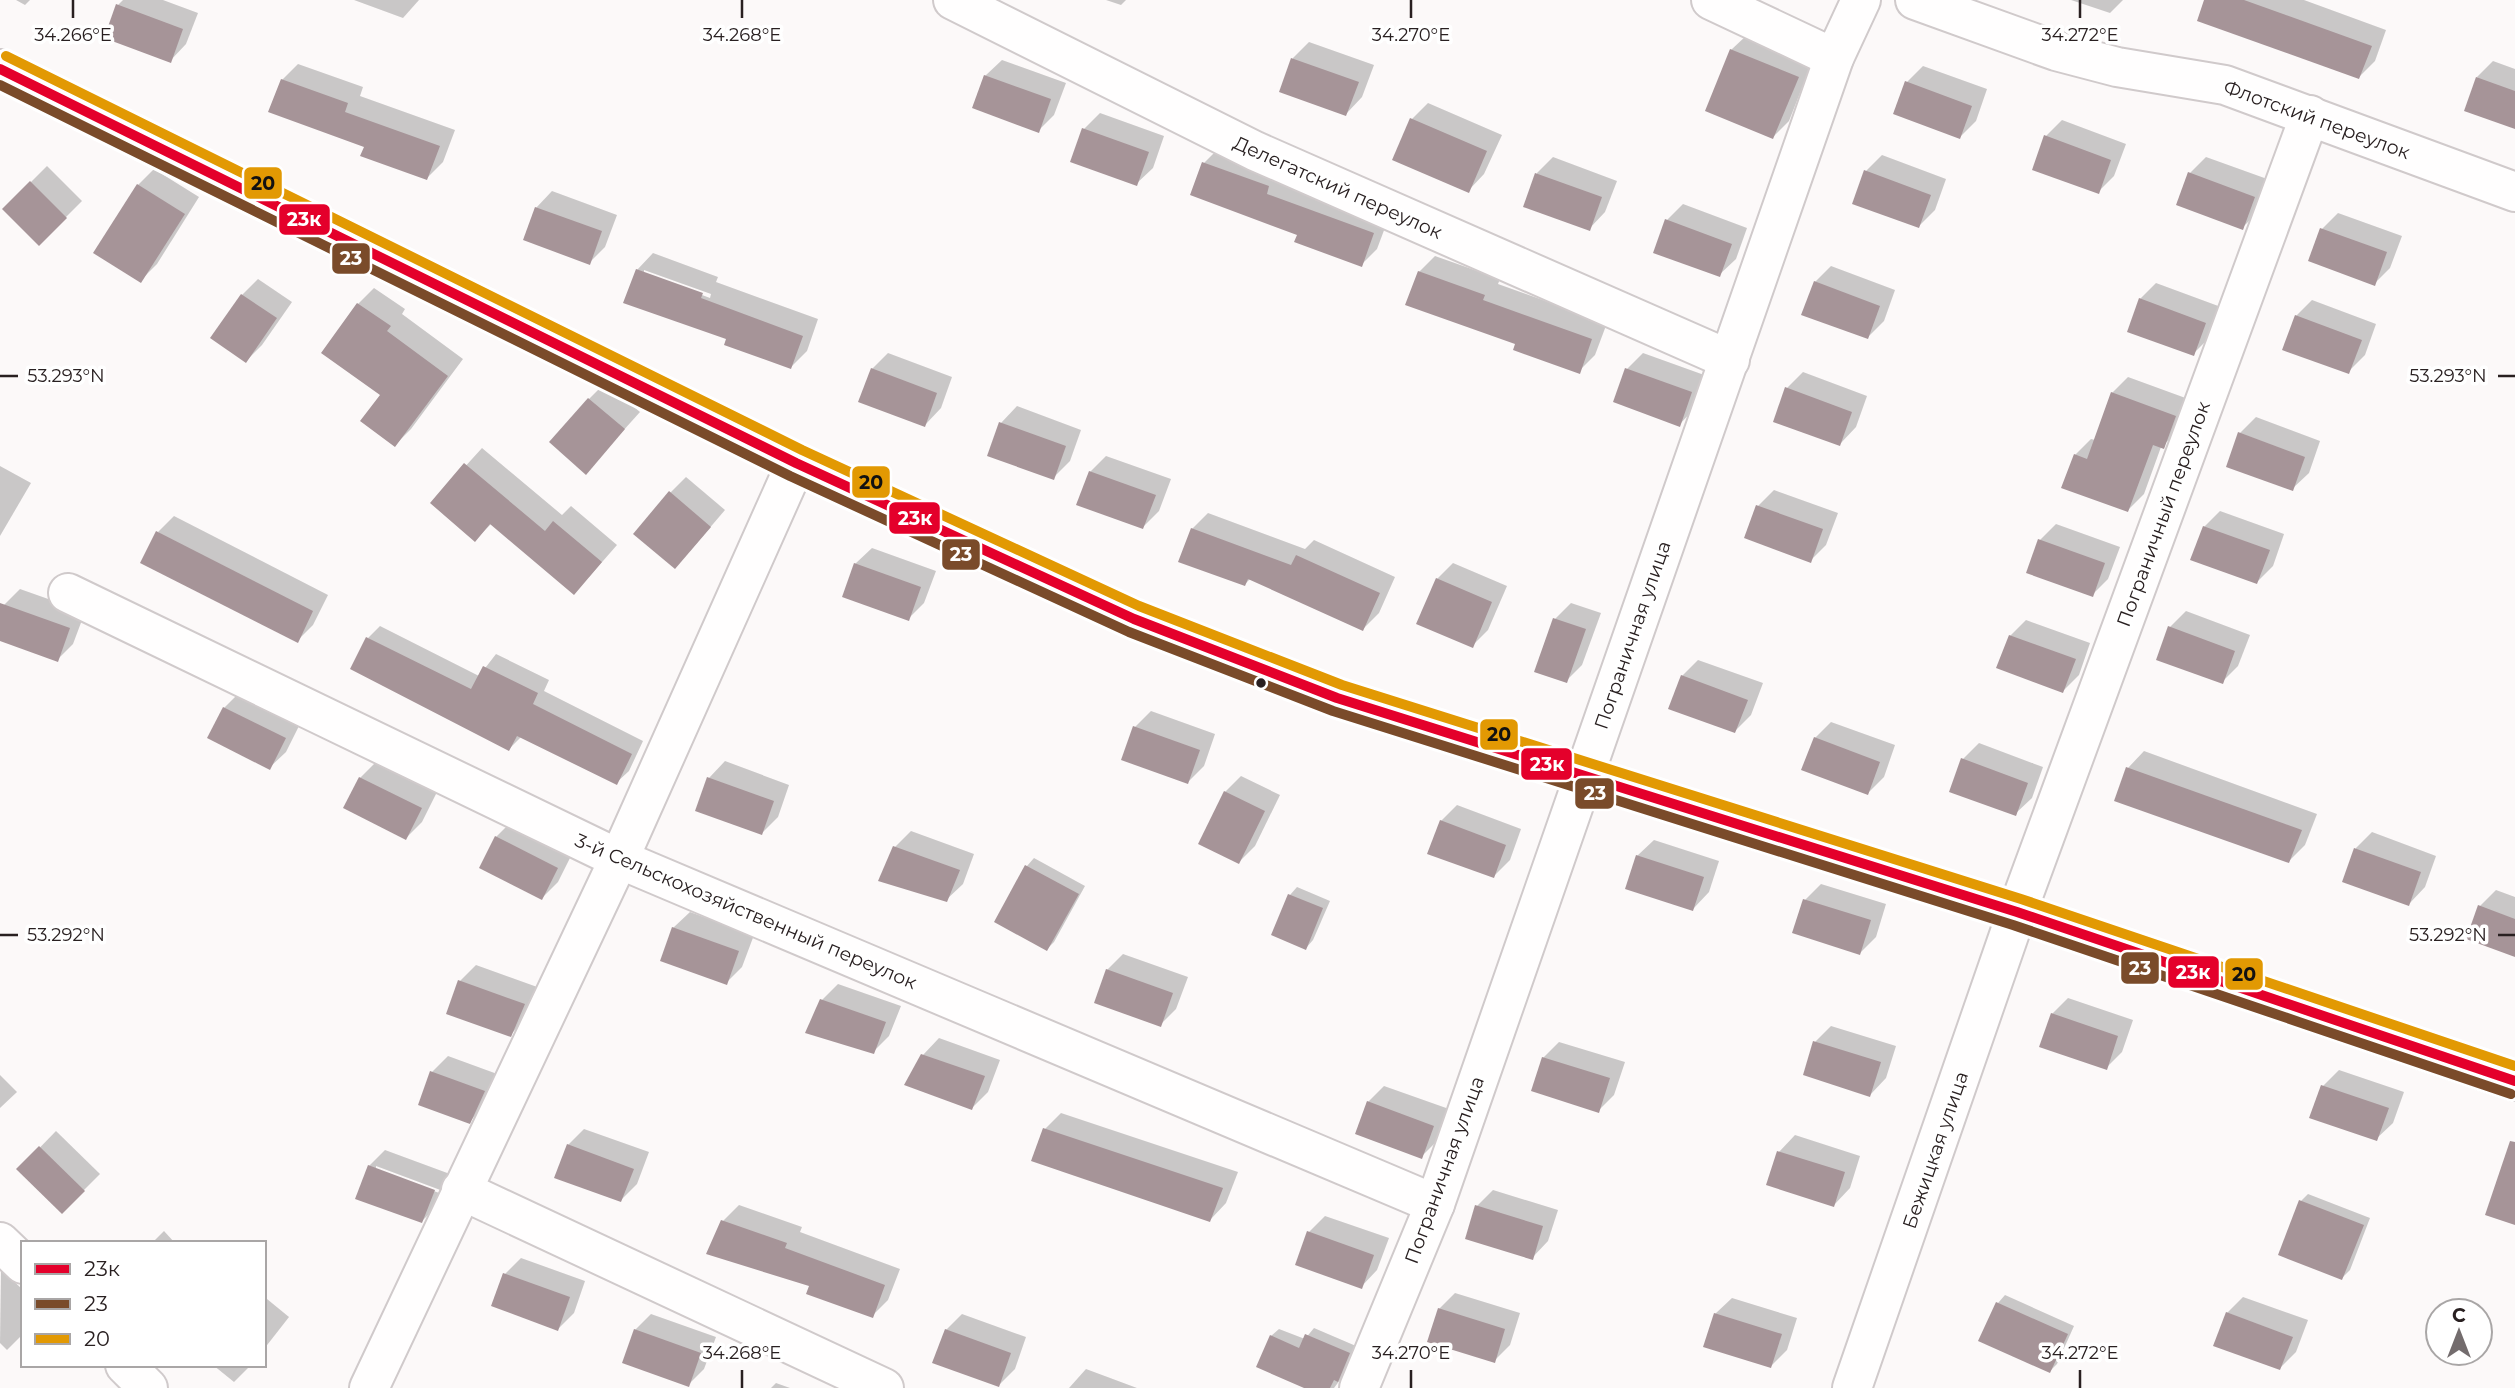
<svg xmlns="http://www.w3.org/2000/svg" width="2515" height="1388" font-family="Montserrat,sans-serif">
  <style>
    .shadow { fill: #0003; fill-rule: evenodd }
    .building { fill: #a69498 }
    .lines { fill: none; stroke-linecap: round; stroke-linejoin: round }
    .minor-casing { stroke: #d0cacb; stroke-width: 42 }
    .minor { stroke: #fffefe; stroke-width: 38 }
    .bus-1-casing { stroke: #fff; stroke-width: 16 }
    .bus-2-casing { stroke: #fff; stroke-width: 16 }
    .bus-3-casing { stroke: #fff; stroke-width: 16 }
    .bus-1 { stroke: #e4002b; stroke-width: 10 }
    .bus-2 { stroke: #7a4b2a; stroke-width: 10 }
    .bus-3 { stroke: #e29903; stroke-width: 10 }
    .ticks { fill: none; stroke: #292021; stroke-width: 2.5 }
    .bus-dot { fill: #292021; stroke: #fff; stroke-width: 2.5 }
    .labels { text-anchor: middle; stroke-width: 7; stroke-linejoin: round; paint-order: stroke }
    .street-label { font-size: 19px; fill: #292021; stroke: #fff }
    .ticks-label { font-size: 18px; text-anchor: middle; fill: #292021; stroke: #fff; stroke-width: 7; stroke-linejoin: round; paint-order: stroke }
    .line-badge { stroke: #fff; stroke-width: 2.5 }
    .badge-label { font-size: 19px; text-anchor: middle; font-weight: bold; fill: #fff }
    .pale-badge-label { font-size: 19px; text-anchor: middle; font-weight: bold; fill: #111 }
  </style>
  <rect width="100%" height="100%" fill="#fcf9f9"/>
  <g class="shadow">
    <polygon points="16,0 30,0 25,5"/>
    <polygon points="123,0 163,0 198,13 186,44 170,61 118,5"/>
    <polygon points="354,0 419,0 403,18"/>
    <polygon points="1106,0 1126,0 1121,5"/>
    <polygon points="2071,0 2123,0 2110,13"/>
    <polygon points="2206,0 2304,0 2386,30 2375,61 2359,77"/>
    <polygon points="1748,34 1813,60 1789,121 1773,137 1731,50"/>
    <polygon points="1309,42 1374,65 1362,97 1346,114 1282,91 1293,58"/>
    <polygon points="1002,60 1066,83 1054,115 1038,131 985,76"/>
    <polygon points="2493,61 2515,69 2515,127 2477,77"/>
    <polygon points="298,64 363,87 360,96 455,130 443,162 427,178 366,146 282,80"/>
    <polygon points="1923,66 1987,89 1976,121 1960,137 1907,82"/>
    <polygon points="1428,103 1502,135 1484,174 1468,191 1412,119"/>
    <polygon points="1100,113 1164,136 1153,168 1136,184 1084,129"/>
    <polygon points="2062,120 2126,144 2114,176 2098,192 2046,136"/>
    <polygon points="1220,147 1389,217 1377,249 1361,265 1299,234 1204,163"/>
    <polygon points="1882,155 1946,179 1935,210 1919,226 1866,171"/>
    <polygon points="1553,157 1617,181 1605,212 1589,229 1525,206 1537,173"/>
    <polygon points="2206,157 2270,180 2258,212 2242,228 2190,173"/>
    <polygon points="47,166 82,201 39,244 4,209"/>
    <polygon points="154,169 199,197 157,264 141,280 138,185"/>
    <polygon points="552,191 617,215 605,247 589,263 536,208"/>
    <polygon points="1683,204 1747,228 1736,259 1719,275 1667,220"/>
    <polygon points="2338,213 2402,236 2390,268 2374,284 2322,229"/>
    <path d="M653 253 718 277 716 282 818 319 807 351 791 367 728 338 637 270ZM644 270 711 294 710 298 644 273Z"/>
    <polygon points="1435,256 1500,279 1498,284 1607,323 1595,355 1579,371 1517,343 1419,272"/>
    <polygon points="1831,266 1895,290 1884,321 1868,337 1815,282"/>
    <polygon points="258,279 292,302 262,345 246,361 212,338 242,295"/>
    <polygon points="2156,283 2221,307 2209,338 2193,354 2140,299"/>
    <polygon points="374,288 405,309 402,314 463,359 411,429 395,445 358,304"/>
    <polygon points="2312,300 2376,324 2365,355 2349,371 2296,316"/>
    <polygon points="888,353 952,377 941,408 925,425 872,369"/>
    <polygon points="1643,353 1707,376 1695,408 1679,425 1627,369"/>
    <polygon points="1803,372 1867,396 1856,427 1840,444 1787,388"/>
    <polygon points="2128,377 2191,400 2179,431 2161,447 2144,494 2128,510 2075,455 2091,439 2095,440 2112,393"/>
    <polygon points="605,383 640,412 586,472 589,399"/>
    <polygon points="1017,406 1081,430 1070,461 1053,478 989,455 1001,423"/>
    <polygon points="2256,417 2320,441 2309,473 2292,489 2240,433"/>
    <polygon points="482,448 562,515 571,506 617,545 589,577 492,523 475,540 432,503"/>
    <polygon points="1106,456 1171,479 1159,511 1143,527 1090,472"/>
    <polygon points="0,466 31,483 0,536"/>
    <polygon points="686,477 725,510 690,551 670,493"/>
    <polygon points="1774,490 1838,513 1826,545 1810,561 1758,506"/>
    <polygon points="2220,511 2284,534 2273,566 2257,582 2204,527"/>
    <polygon points="1208,513 1305,549 1314,540 1395,577 1379,613 1363,629 1251,578 1245,584 1192,529"/>
    <polygon points="174,516 328,595 313,625 297,641 158,532"/>
    <polygon points="2056,524 2120,547 2108,579 2092,595 2040,540"/>
    <polygon points="872,548 936,571 924,603 908,619 855,564"/>
    <polygon points="1453,563 1507,586 1488,630 1472,646 1437,579"/>
    <polygon points="20,589 85,612 73,644 57,660 0,639 0,616 4,605"/>
    <polygon points="1571,603 1601,613 1582,665 1566,681 1555,619"/>
    <polygon points="2186,611 2250,635 2238,666 2222,682 2170,627"/>
    <polygon points="2026,620 2090,643 2079,675 2063,691 2010,636"/>
    <polygon points="380,626 479,676 496,654 549,680 544,691 643,741 629,771 616,783 522,736 509,749 368,638"/>
    <polygon points="1698,660 1763,683 1751,715 1735,731 1682,676"/>
    <polygon points="240,692 301,722 286,752 269,768 224,708"/>
    <polygon points="1151,711 1215,734 1204,766 1188,782 1135,727"/>
    <polygon points="1831,722 1895,745 1884,777 1868,793 1815,738"/>
    <polygon points="1979,743 2043,767 2032,798 2015,814 1963,759"/>
    <polygon points="2144,751 2317,814 2305,845 2289,861 2116,800 2128,768"/>
    <polygon points="725,761 789,785 778,817 762,833 698,810 709,778"/>
    <polygon points="376,762 437,792 422,822 406,838 360,778"/>
    <polygon points="1241,776 1280,795 1255,846 1239,862 1225,792"/>
    <polygon points="1457,805 1521,829 1510,860 1494,876 1441,821"/>
    <polygon points="512,821 573,852 558,882 542,898 496,837"/>
    <polygon points="911,831 974,854 963,884 946,900 895,847"/>
    <polygon points="2372,832 2436,856 2425,887 2409,904 2344,881 2356,848"/>
    <polygon points="1654,840 1719,861 1709,892 1693,909 1637,856"/>
    <polygon points="1034,858 1085,886 1054,942 1047,949 996,922 1027,866"/>
    <polygon points="1821,884 1886,904 1876,937 1860,953 1805,900"/>
    <polygon points="1297,887 1330,901 1313,940 1306,948 1290,895"/>
    <polygon points="2496,890 2515,897 2515,955 2480,906"/>
    <polygon points="690,912 754,935 742,967 726,983 673,928"/>
    <polygon points="1123,954 1188,977 1176,1009 1160,1025 1107,970"/>
    <polygon points="476,965 540,988 526,1019 510,1035 460,981"/>
    <polygon points="838,984 901,1006 889,1036 873,1052 822,1000"/>
    <polygon points="2068,998 2133,1020 2122,1052 2106,1068 2052,1014"/>
    <polygon points="1831,1026 1896,1046 1886,1078 1870,1095 1815,1042"/>
    <polygon points="939,1038 1000,1060 988,1092 972,1108 923,1055"/>
    <polygon points="1559,1042 1625,1062 1614,1095 1598,1111 1543,1058"/>
    <polygon points="448,1056 500,1075 485,1106 469,1122 432,1072"/>
    <polygon points="2339,1070 2404,1092 2393,1123 2376,1139 2323,1086"/>
    <polygon points="0,1075 17,1092 0,1108"/>
    <polygon points="1384,1086 1449,1109 1437,1141 1421,1157 1368,1102"/>
    <polygon points="1061,1113 1238,1172 1226,1203 1210,1220 1033,1160 1045,1129"/>
    <polygon points="584,1129 649,1152 637,1184 621,1200 568,1145"/>
    <polygon points="56,1131 100,1174 62,1212 19,1169"/>
    <polygon points="1795,1135 1860,1156 1850,1188 1834,1205 1779,1152"/>
    <polygon points="385,1150 450,1174 443,1191 376,1166 376,1170 442,1194 438,1205 422,1221 369,1166"/>
    <polygon points="1493,1190 1558,1210 1548,1241 1532,1258 1477,1206"/>
    <polygon points="2308,1194 2370,1218 2350,1270 2342,1278 2301,1201"/>
    <polygon points="739,1205 802,1227 800,1232 900,1269 888,1300 872,1316 811,1285 723,1221"/>
    <polygon points="1325,1216 1389,1238 1377,1270 1361,1287 1309,1232"/>
    <polygon points="164,1231 175,1243 152,1243"/>
    <polygon points="521,1258 585,1281 574,1313 558,1329 505,1274"/>
    <polygon points="1,1269 23,1290 23,1334 7,1350 0,1343"/>
    <polygon points="1455,1293 1520,1313 1510,1345 1494,1361 1439,1309"/>
    <polygon points="2005,1295 2074,1326 2057,1364 2050,1371 1998,1303"/>
    <polygon points="2243,1297 2308,1320 2296,1352 2280,1368 2227,1313"/>
    <polygon points="1732,1298 1797,1318 1787,1350 1771,1366 1715,1314"/>
    <polygon points="267,1299 289,1317 264,1349 264,1301"/>
    <polygon points="651,1314 716,1337 704,1369 688,1385 635,1330"/>
    <polygon points="962,1314 1026,1337 1015,1369 999,1385 946,1330"/>
    <polygon points="1314,1328 1356,1346 1346,1372 1334,1388 1308,1388 1271,1336 1279,1329 1305,1339"/>
    <polygon points="213,1365 251,1365 234,1382"/>
    <polygon points="1086,1369 1137,1388 1069,1388"/>
    <polygon points="776,1383 790,1388 771,1388"/>
  </g>
  <g class="building">
    <polygon points="2204,0 2244,0 2372,46 2359,79 2197,21"/>
    <polygon points="116,4 183,29 171,63 104,38"/>
    <polygon points="1730,49 1799,77 1773,139 1705,111"/>
    <polygon points="1291,58 1359,82 1346,116 1279,92"/>
    <polygon points="984,75 1051,99 1039,133 972,108"/>
    <polygon points="2476,77 2515,91 2515,129 2464,111"/>
    <polygon points="281,79 348,103 345,112 440,146 427,180 360,156 364,147 268,112"/>
    <polygon points="1905,81 1972,106 1960,139 1893,114"/>
    <polygon points="1410,118 1487,151 1469,193 1392,160"/>
    <polygon points="1082,128 1149,152 1137,186 1070,162"/>
    <polygon points="2044,135 2111,160 2099,194 2032,170"/>
    <polygon points="1202,162 1269,186 1267,194 1374,233 1362,267 1294,242 1297,235 1190,195"/>
    <polygon points="1864,170 1931,195 1919,228 1852,204"/>
    <polygon points="2188,172 2255,197 2243,230 2176,205"/>
    <polygon points="1535,173 1602,197 1590,231 1523,207"/>
    <polygon points="30,181 67,218 39,246 2,209"/>
    <polygon points="137,184 185,214 141,283 93,253"/>
    <polygon points="535,207 602,231 590,265 523,240"/>
    <polygon points="1665,219 1732,244 1720,277 1653,253"/>
    <polygon points="2320,228 2387,252 2375,286 2308,261"/>
    <polygon points="636,269 703,293 701,298 803,336 791,369 724,345 726,339 623,303"/>
    <polygon points="1418,271 1485,295 1483,300 1592,339 1580,374 1513,350 1515,344 1405,305"/>
    <polygon points="1814,281 1880,306 1868,339 1801,315"/>
    <polygon points="241,294 277,318 246,363 210,338"/>
    <polygon points="2139,298 2206,323 2194,356 2127,332"/>
    <polygon points="357,303 391,326 387,331 448,376 395,447 360,421 380,395 321,353"/>
    <polygon points="2295,315 2362,340 2349,374 2282,350"/>
    <polygon points="871,368 937,393 925,427 858,402"/>
    <polygon points="1625,368 1692,392 1680,427 1613,402"/>
    <polygon points="1785,387 1852,412 1840,446 1773,422"/>
    <polygon points="2111,392 2176,416 2164,449 2153,445 2128,512 2061,488 2074,454 2087,459"/>
    <polygon points="588,398 625,429 586,475 549,442"/>
    <polygon points="999,422 1066,446 1054,480 987,456"/>
    <polygon points="2238,432 2305,457 2293,491 2226,467"/>
    <polygon points="464,463 545,531 553,521 602,562 574,595 490,524 475,542 430,503"/>
    <polygon points="1089,471 1156,495 1143,529 1076,505"/>
    <polygon points="669,491 711,527 675,569 633,534"/>
    <polygon points="1756,505 1823,529 1811,563 1744,538"/>
    <polygon points="2203,526 2270,550 2257,584 2190,560"/>
    <polygon points="1191,528 1291,565 1296,555 1380,593 1363,631 1248,579 1245,586 1178,562"/>
    <polygon points="156,531 313,611 298,643 140,563"/>
    <polygon points="2038,539 2105,563 2093,597 2026,573"/>
    <polygon points="854,563 921,587 909,621 842,597"/>
    <polygon points="1436,578 1492,602 1473,648 1416,624"/>
    <polygon points="0,603 70,628 58,662 0,641"/>
    <polygon points="1553,618 1586,629 1567,683 1534,672"/>
    <polygon points="2168,626 2235,651 2223,684 2156,660"/>
    <polygon points="2009,635 2076,659 2063,693 1996,668"/>
    <polygon points="366,637 471,689 483,666 538,693 533,704 632,754 617,785 517,736 509,751 350,669"/>
    <polygon points="1681,675 1748,700 1735,733 1668,709"/>
    <polygon points="223,707 286,738 270,770 207,738"/>
    <polygon points="1133,726 1200,750 1188,784 1121,760"/>
    <polygon points="1814,737 1880,762 1868,795 1801,770"/>
    <polygon points="1961,758 2028,783 2016,816 1949,792"/>
    <polygon points="2126,767 2302,830 2289,863 2114,801"/>
    <polygon points="359,777 422,808 406,840 343,808"/>
    <polygon points="707,777 774,801 762,835 695,811"/>
    <polygon points="1224,791 1265,811 1239,864 1198,844"/>
    <polygon points="1440,820 1506,845 1494,878 1427,854"/>
    <polygon points="495,836 558,868 542,900 479,868"/>
    <polygon points="893,846 960,870 947,902 878,881"/>
    <polygon points="2354,848 2421,872 2409,906 2342,882"/>
    <polygon points="1636,855 1704,877 1693,911 1625,889"/>
    <polygon points="1025,865 1079,894 1047,951 994,922"/>
    <polygon points="1288,894 1323,908 1306,950 1271,935"/>
    <polygon points="1803,899 1871,920 1860,955 1792,933"/>
    <polygon points="2478,905 2515,919 2515,957 2466,939"/>
    <polygon points="672,927 739,951 727,985 660,961"/>
    <polygon points="1106,969 1173,993 1161,1027 1094,1003"/>
    <polygon points="458,980 525,1004 511,1037 446,1014"/>
    <polygon points="820,999 886,1022 874,1054 805,1033"/>
    <polygon points="2051,1013 2118,1036 2107,1070 2039,1047"/>
    <polygon points="1813,1041 1881,1062 1870,1097 1803,1075"/>
    <polygon points="921,1054 985,1076 972,1110 904,1085"/>
    <polygon points="1542,1057 1610,1078 1599,1113 1531,1091"/>
    <polygon points="430,1071 485,1091 470,1124 418,1105"/>
    <polygon points="2321,1085 2389,1108 2377,1141 2309,1118"/>
    <polygon points="1367,1101 1434,1126 1422,1159 1355,1134"/>
    <polygon points="1043,1128 1223,1188 1210,1222 1031,1161"/>
    <polygon points="2510,1141 2515,1142 2515,1225 2485,1215"/>
    <polygon points="567,1144 634,1169 621,1202 554,1178"/>
    <polygon points="39,1146 85,1191 62,1214 16,1169"/>
    <polygon points="1777,1151 1845,1172 1834,1207 1766,1185"/>
    <polygon points="368,1165 435,1190 422,1223 355,1199"/>
    <polygon points="2299,1200 2364,1225 2342,1280 2278,1255"/>
    <polygon points="1475,1205 1543,1226 1533,1260 1465,1239"/>
    <polygon points="721,1220 787,1243 785,1248 885,1285 873,1318 806,1294 809,1286 706,1254"/>
    <polygon points="1307,1231 1374,1255 1362,1289 1295,1265"/>
    <polygon points="503,1273 570,1297 558,1331 491,1306"/>
    <polygon points="1996,1302 2068,1334 2050,1373 1978,1341"/>
    <polygon points="1438,1308 1505,1329 1495,1363 1427,1342"/>
    <polygon points="2226,1312 2293,1337 2280,1370 2213,1346"/>
    <polygon points="1714,1313 1782,1334 1771,1368 1703,1347"/>
    <polygon points="634,1329 701,1353 689,1387 622,1363"/>
    <polygon points="945,1329 1011,1353 999,1387 932,1363"/>
    <polygon points="1305,1334 1350,1353 1338,1382 1334,1380 1330,1388 1304,1388 1256,1367 1270,1335 1299,1348"/>
  </g>
  <g class="lines">
    <g class="minor-casing">
      <g id="minor">
        <polyline points="953,0 1255,151 1730,360"/>
        <polyline points="1711,0 1834,58"/>
        <polyline points="1915,0 2056,51 2117,67 2225,85 2515,192"/>
        <polyline points="0,69 796,463 1134,619 1337,698 2017,912 2515,1081"/>
        <polyline points="68,593 619,859 1435,1204"/>
        <polyline points="461,1190 884,1388"/>
        <polyline points="0,1242 23,1264"/>
        <polyline points="125,1365 148,1388"/>
        <polyline points="369,1388 619,859 796,463"/>
        <polyline points="1359,1388 1435,1204 1834,58 1861,0"/>
        <polyline points="1852,1388 2017,912 2310,115"/>
      </g>
    </g>
    <use href="#minor" class="minor"/>
    <g class="bus-1-casing">
      <polyline id="bus-1" points="0,69 796,463 1134,619 1337,698 2017,912 2515,1081"/>
    </g>
    <g class="bus-2-casing">
      <polyline id="bus-2" points="0,85 790,476 1129,632 1333,711 2013,925 2511,1094"/>
    </g>
    <g class="bus-3-casing">
      <polyline id="bus-3" points="6,56 802,450 1139,606 1342,685 2021,899 2515,1066"/>
    </g>
    <use href="#bus-1" class="bus-1"/>
    <use href="#bus-2" class="bus-2"/>
    <use href="#bus-3" class="bus-3"/>
  </g>
  <path class="ticks" d="M73 0V18M742 0V18M1411 0V18M2080 0V18M0 376H18M2498 376H2515M0 935H18M2498 935H2515M742 1370V1388M1411 1370V1388M2080 1370V1388"/>
  <circle class="bus-dot" cx="1261" cy="683" r="6"/>
  <g class="labels">
    <g class="street-label">
      <text transform="translate(2317 119) rotate(20)" y="7">Флотский переулок</text>
      <text transform="translate(1338 187) rotate(24)" y="7">Делегатский переулок</text>
      <text transform="translate(2163 514) rotate(-70)" y="7">Пограничный переулок</text>
      <text transform="translate(1632 635) rotate(-71)" y="7">Пограничная улица</text>
      <text transform="translate(746 911) rotate(23)" y="7">3-й Сельскохозяйственный переулок</text>
      <text transform="translate(1935 1150) rotate(-71)" y="7">Бежицкая улица</text>
      <text transform="translate(1444 1170) rotate(-70)" y="7">Пограничная улица</text>
    </g>
  </g>
  <g class="ticks-label">
    <text x="73" y="41">34.266°E</text>
    <text x="742" y="41">34.268°E</text>
    <text x="1411" y="41">34.270°E</text>
    <text x="2080" y="41">34.272°E</text>
    <text x="66" y="382">53.293°N</text>
    <text x="2448" y="382">53.293°N</text>
    <text x="66" y="941">53.292°N</text>
    <text x="2448" y="941">53.292°N</text>
    <text x="742" y="1359">34.268°E</text>
    <text x="1411" y="1359">34.270°E</text>
    <text x="2080" y="1359">34.272°E</text>
  </g>
  <g class="line-badge">
    <rect x="243" y="166" width="40" height="34" rx="7" fill="#e29903"/>
    <rect x="278" y="203" width="53" height="33" rx="7" fill="#e4002b"/>
    <rect x="331" y="242" width="40" height="33" rx="7" fill="#7a4b2a"/>
    <rect x="851" y="465" width="40" height="34" rx="7" fill="#e29903"/>
    <rect x="888" y="501" width="53" height="34" rx="7" fill="#e4002b"/>
    <rect x="941" y="538" width="40" height="33" rx="7" fill="#7a4b2a"/>
    <rect x="1479" y="718" width="40" height="33" rx="7" fill="#e29903"/>
    <rect x="1520" y="747" width="53" height="34" rx="7" fill="#e4002b"/>
    <rect x="1574" y="777" width="41" height="33" rx="7" fill="#7a4b2a"/>
    <rect x="2120" y="951" width="40" height="34" rx="7" fill="#7a4b2a"/>
    <rect x="2167" y="955" width="53" height="34" rx="7" fill="#e4002b"/>
    <rect x="2224" y="957" width="40" height="34" rx="7" fill="#e29903"/>
  </g>
  <g class="badge-label">
    <text x="304" y="226">23к</text>
    <text x="351" y="265">23</text>
    <text x="915" y="525">23к</text>
    <text x="961" y="561">23</text>
    <text x="1547" y="771">23к</text>
    <text x="1595" y="800">23</text>
    <text x="2140" y="975">23</text>
    <text x="2193" y="979">23к</text>
  </g>
  <g class="pale-badge-label">
    <text x="263" y="190">20</text>
    <text x="871" y="489">20</text>
    <text x="1499" y="741">20</text>
    <text x="2244" y="981">20</text>
  </g>
  <rect x="21" y="1241" width="245" height="126" fill="#ffffff" stroke="#a9a6a6" stroke-width="2"/>
  <rect x="35" y="1264" width="35" height="10" fill="#e4002b" stroke="#a9a6a6" stroke-width="2"/>
  <text x="84" y="1276" font-size="21" fill="#292021">23к</text>
  <rect x="35" y="1299" width="35" height="10" fill="#7a4b2a" stroke="#a9a6a6" stroke-width="2"/>
  <text x="84" y="1311" font-size="21" fill="#292021">23</text>
  <rect x="35" y="1334" width="35" height="10" fill="#e29903" stroke="#a9a6a6" stroke-width="2"/>
  <text x="84" y="1346" font-size="21" fill="#292021">20</text>
  <g transform="translate(2459 1332)"><circle r="33" fill="#ffffff" stroke="#a9a6a6" stroke-width="2"/>
  <path d="M0-5L12 26L0 18L-12 26Z" fill="#736c6d"/>
  <text y="-10" font-size="19" font-weight="bold" text-anchor="middle" fill="#292021">С</text>
  </g>
</svg>
